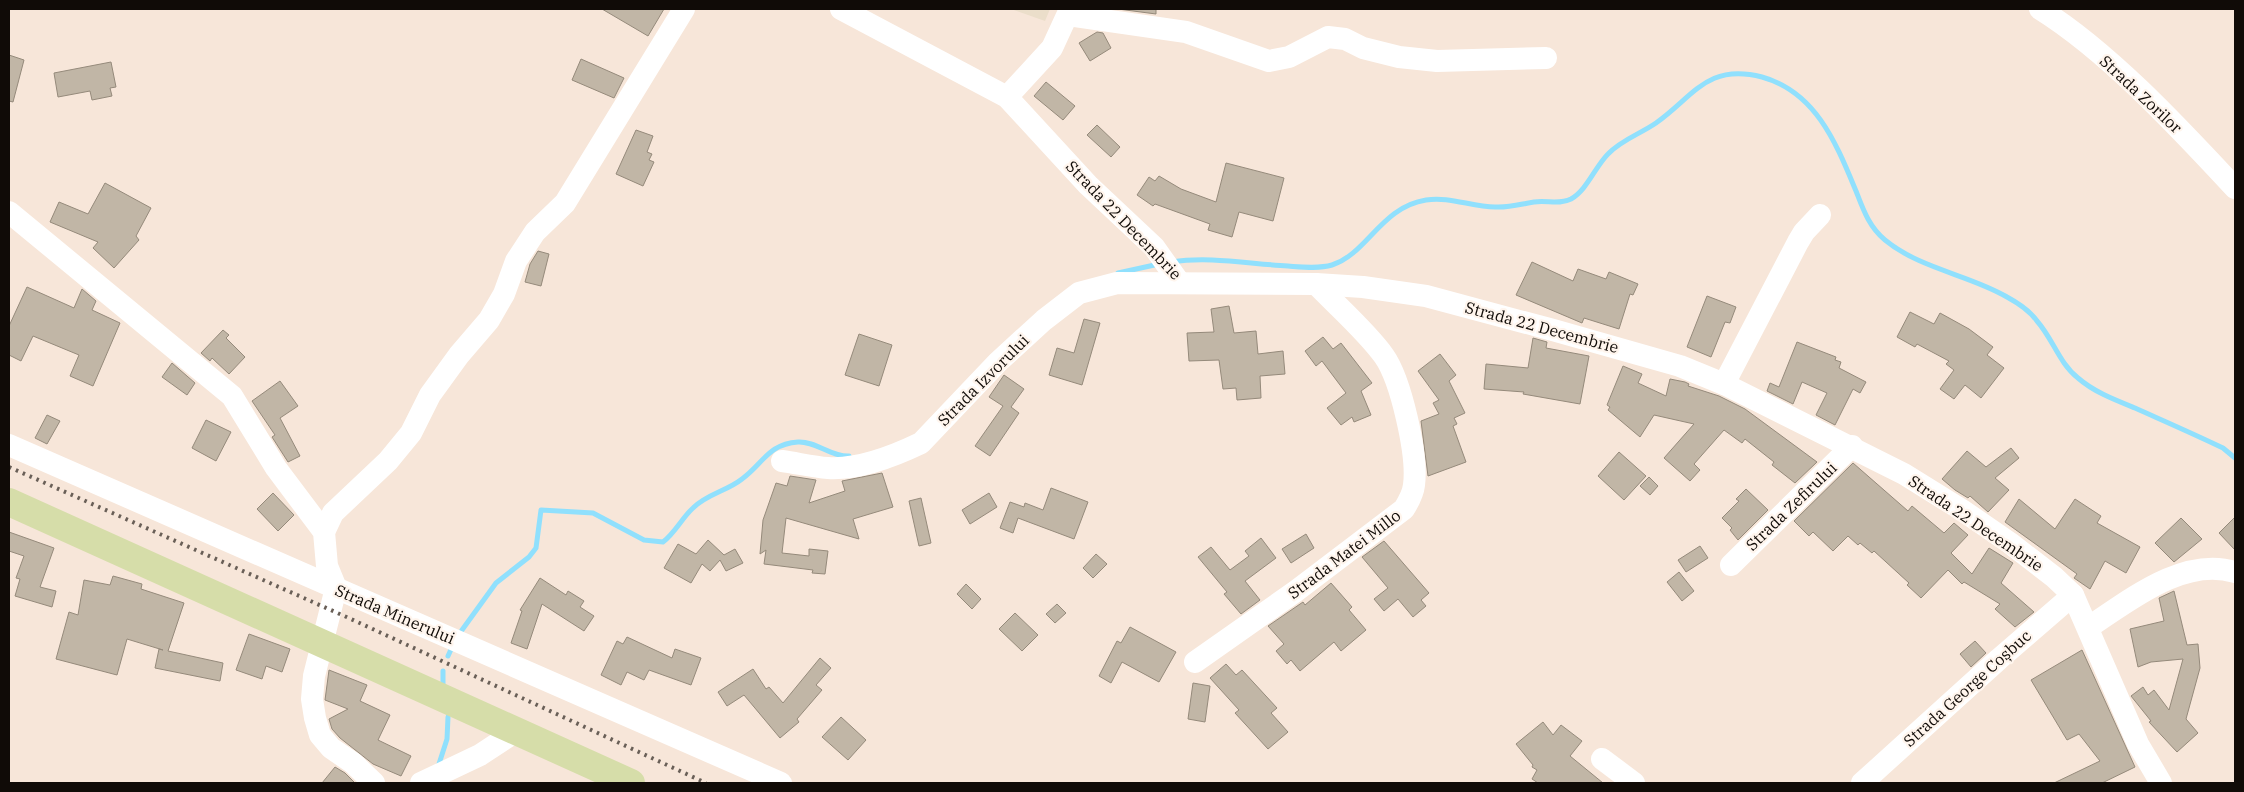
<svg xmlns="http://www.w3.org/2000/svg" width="2244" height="792" font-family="'IBM Plex Serif',serif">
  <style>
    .industrial { fill: #ebdeca }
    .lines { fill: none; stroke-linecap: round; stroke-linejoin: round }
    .stream { stroke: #90e0fd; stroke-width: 5 }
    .building { fill: #c1b6a6; stroke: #958a7b }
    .minor { stroke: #fff; stroke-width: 22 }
    .major { stroke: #d6dda9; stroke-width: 28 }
    .rail { stroke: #695f57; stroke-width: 4; stroke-dasharray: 2.5 5; stroke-linecap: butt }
    .labels { text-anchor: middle; stroke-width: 4.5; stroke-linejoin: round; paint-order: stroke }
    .street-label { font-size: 16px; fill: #100b07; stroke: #fff5ed }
  </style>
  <rect width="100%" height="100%" fill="#f7e6d9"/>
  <polygon class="industrial" points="1011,9 1050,9 1045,21"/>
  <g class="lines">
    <g class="stream">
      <path d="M1172 262C1209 256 1250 264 1288 266 1302 267 1319 269 1332 265 1367 254 1381 207 1426 200 1449 196 1472 207 1495 207 1509 208 1521 204 1534 202 1547 200 1559 205 1571 199 1587 190 1595 167 1608 154 1621 140 1640 134 1656 123 1694 96 1707 63 1762 77 1816 92 1836 143 1856 191 1863 209 1869 227 1885 240 1920 269 1970 275 2007 297 2018 303 2030 311 2037 321 2053 339 2059 363 2078 378 2094 392 2115 400 2135 408 2164 421 2194 434 2223 448L2235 458"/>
      <polyline points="1118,273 1159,264"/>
      <path d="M462 630 496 583 529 557 536 548 541 510 593 513 644 540 663 542C675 533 682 518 693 508 707 494 727 491 742 479 763 464 768 444 798 442 816 441 831 457 849 456"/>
      <polyline points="448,656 453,645"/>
      <polyline points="443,671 443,684"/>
      <polyline points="438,767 447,739 448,717"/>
    </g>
  </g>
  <g class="building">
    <polygon points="602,9 664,9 648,36"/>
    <polygon points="1118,9 1156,9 1156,14"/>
    <polygon points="1097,32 1103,33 1111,48 1090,61 1079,43"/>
    <polygon points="9,55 24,60 13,102 9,101"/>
    <polygon points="581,59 624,78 614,98 572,80"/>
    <polygon points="111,62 116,87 110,88 112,96 92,100 90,91 58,97 54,73"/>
    <polygon points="1046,82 1075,106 1063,120 1034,96"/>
    <polygon points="1097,125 1120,147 1111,157 1087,135"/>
    <polygon points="636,130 653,136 647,152 652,154 649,160 654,162 643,186 616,174"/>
    <polygon points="1226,163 1284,178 1273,221 1239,212 1232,237 1208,230 1210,224 1155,204 1153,206 1137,195 1149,177 1155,181 1159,176 1181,189 1216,202"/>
    <polygon points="105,183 151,208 136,236 139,240 114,268 93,248 98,242 50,222 59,202 88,214"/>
    <polygon points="538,251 549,254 541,286 525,282 530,264"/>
    <polygon points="1532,262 1573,281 1578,269 1606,279 1609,272 1638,284 1633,295 1630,294 1619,329 1584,318 1582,323 1516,295"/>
    <polygon points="27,287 74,308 82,289 96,301 92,310 120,323 93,386 70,376 79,355 33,336 21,361 9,355 9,326"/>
    <polygon points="1707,296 1736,307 1730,323 1725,322 1711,357 1687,347"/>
    <polygon points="1229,306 1234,333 1256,331 1258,354 1283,351 1285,374 1260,376 1261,398 1237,400 1236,388 1223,389 1219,360 1189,361 1187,333 1214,332 1211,309"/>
    <polygon points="1910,312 1934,324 1940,313 1969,329 1993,347 1987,355 2004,368 1981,398 1965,385 1954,399 1940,389 1954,370 1946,364 1949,361 1917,344 1915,347 1897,337"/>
    <polygon points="1084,319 1100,323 1082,385 1049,375 1057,348 1074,353"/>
    <polygon points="223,330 229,335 226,338 245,357 229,374 212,358 210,361 201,353"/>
    <polygon points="859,334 892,345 879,386 845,375"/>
    <polygon points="1323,337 1333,349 1341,343 1372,383 1361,391 1371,415 1354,422 1352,417 1341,425 1327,408 1346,393 1322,361 1316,366 1305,351"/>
    <polygon points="1533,338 1547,342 1546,348 1589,356 1580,404 1523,394 1524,392 1484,389 1486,364 1528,368"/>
    <polygon points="1797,342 1836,357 1835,360 1841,362 1839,368 1866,382 1860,393 1853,389 1835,425 1816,415 1827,393 1802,382 1793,404 1767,391 1770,383 1779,387"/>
    <polygon points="1440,354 1456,375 1449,381 1465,413 1454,418 1457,424 1453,426 1466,462 1428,476 1421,421 1439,414 1433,403 1439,400 1418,371"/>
    <polygon points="172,363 195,383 187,395 162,377"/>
    <polygon points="1623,366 1642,374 1638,383 1666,396 1670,379 1685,382 1689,384 1688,386 1719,396 1745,409 1817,462 1795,483 1772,465 1774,462 1745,439 1742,443 1724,430 1694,464 1700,470 1690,481 1664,458 1694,424 1654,415 1640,437 1608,410 1610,407 1607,405"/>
    <polygon points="1004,375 1024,389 1011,407 1019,413 990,456 975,446 1003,406 989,397"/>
    <polygon points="280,381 298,406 280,418 300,456 288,462 272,437 275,435 252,401"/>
    <polygon points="47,415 60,421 47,444 35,438"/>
    <polygon points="206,420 231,432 216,461 192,448"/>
    <polygon points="2011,448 2019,458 1995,478 2009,490 1988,512 1970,496 1968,498 1955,490 1942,479 1967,451 1986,467"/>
    <polygon points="1619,452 1646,476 1624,500 1598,476"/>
    <polygon points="1853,463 1908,511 1912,506 1944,533 1954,523 1968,535 1951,553 1972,574 1989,548 2013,563 2001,583 2034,612 2015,627 1995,609 2000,604 1964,582 1962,584 1948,570 1921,598 1907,585 1909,583 1874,551 1872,553 1860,543 1858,545 1848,536 1833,551 1813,532 1809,536 1794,521"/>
    <polygon points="882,473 893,507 853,519 859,539 786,518 782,553 809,556 809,549 828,551 825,574 812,573 813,570 764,564 766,550 760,554 763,520 776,483 787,486 790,476 816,480 809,503 845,491 842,481"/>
    <polygon points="1649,477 1658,486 1650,495 1640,486"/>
    <polygon points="1051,488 1088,502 1074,539 1018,518 1013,533 1000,528 1010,502 1024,507 1025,503 1043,510"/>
    <polygon points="1746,489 1768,510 1738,540 1730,530 1732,528 1722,518 1739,501 1736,499"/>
    <polygon points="273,493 294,515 278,531 257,509"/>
    <polygon points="989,493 997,507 970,524 962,510"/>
    <polygon points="921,498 931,543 919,546 909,501"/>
    <polygon points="2019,499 2055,529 2075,499 2101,516 2097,523 2140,547 2126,573 2105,561 2090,589 2074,578 2077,574 2005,522"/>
    <polygon points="2235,517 2235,550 2219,533"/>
    <polygon points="2181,518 2202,539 2174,562 2155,543"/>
    <polygon points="9,532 54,548 40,587 56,591 52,607 15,596 20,579 16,578 24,556 9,551"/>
    <polygon points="1306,534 1314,548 1291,563 1282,549"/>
    <polygon points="1261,538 1276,558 1245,581 1260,600 1241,614 1224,594 1227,592 1198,557 1211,547 1230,570 1249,556 1245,551"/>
    <polygon points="708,540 724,555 735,549 743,563 726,571 720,560 710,571 702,564 691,583 664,568 678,544 696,554"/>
    <polygon points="1384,541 1429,593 1421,600 1426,606 1413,617 1398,599 1384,611 1374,599 1388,588 1362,557"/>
    <polygon points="1700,546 1708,558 1686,572 1678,560"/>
    <polygon points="1096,554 1107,564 1093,578 1083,568"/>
    <polygon points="1679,572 1694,591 1682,601 1667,582"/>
    <polygon points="113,576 142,584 141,589 184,603 168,651 223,663 220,681 155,668 159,649 163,650 127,639 117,675 56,659 69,612 78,615 84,580 110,585"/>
    <polygon points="540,578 566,595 568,591 584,601 580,607 594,616 584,631 542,604 527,649 511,643 522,611 520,610"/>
    <polygon points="1331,583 1352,607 1349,610 1366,630 1341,651 1334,642 1300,671 1291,660 1287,664 1276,651 1284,644 1268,626 1303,602 1305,605"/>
    <polygon points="966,584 981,599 972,609 957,594"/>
    <polygon points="2174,591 2187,645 2198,644 2200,668 2186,719 2198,733 2177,752 2149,722 2151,721 2131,696 2143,687 2148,695 2154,690 2169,710 2183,659 2151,662 2138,667 2130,629 2164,621 2159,598"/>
    <polygon points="1057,604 1066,613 1055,623 1046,614"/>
    <polygon points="1015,613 1038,635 1022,651 999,629"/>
    <polygon points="1130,627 1176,652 1159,682 1122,662 1111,683 1099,676 1117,641 1121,643"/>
    <polygon points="249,634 290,649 282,672 266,666 262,679 236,670"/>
    <polygon points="627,637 672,658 675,649 701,658 691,685 649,670 644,680 627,672 621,685 601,675 617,641 623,644"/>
    <polygon points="1975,641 1986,653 1971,667 1960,654"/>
    <polygon points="2082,650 2135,767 2102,783 2054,783 2100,761 2079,734 2067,740 2031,680"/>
    <polygon points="820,658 831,668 816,685 822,690 797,719 799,722 780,738 744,695 727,706 718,692 753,669 766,689 769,687 783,703"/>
    <polygon points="1226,664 1236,675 1242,670 1277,708 1271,713 1288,732 1268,749 1235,713 1239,710 1210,678"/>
    <polygon points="329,670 367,685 360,701 390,715 378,740 411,756 401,776 373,764 340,738 332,729 329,719 348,709 325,700"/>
    <polygon points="1193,683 1210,686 1205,722 1188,719"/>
    <polygon points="841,717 866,740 848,760 822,737"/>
    <polygon points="1543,722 1553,735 1561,725 1582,741 1570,756 1603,783 1538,783 1532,779 1537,770 1532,767 1533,765 1516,744"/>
    <polygon points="335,767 345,773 355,783 322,783"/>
  </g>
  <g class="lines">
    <g class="minor">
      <polyline points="841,9 1007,97 1088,185 1154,247 1179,282"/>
      <path d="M2040 9C2109 52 2180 129 2235 188"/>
      <polyline points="1068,15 1186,32 1269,61 1289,57 1328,37 1345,39 1363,48 1399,57 1437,61 1546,58"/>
      <polyline points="1007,97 1052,48 1070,9"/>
      <polyline points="9,212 232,396 276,468 324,532 327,566 336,588 314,676 312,699 315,718 320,735 331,748 353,763 374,783"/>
      <polyline points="1724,384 1798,242 1804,232 1820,215"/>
      <polyline points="9,445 781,783"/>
      <path d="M782 461C797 463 813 467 828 468 858 470 894 456 921 443L998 362 1044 320 1079 293 1117 283 1316 284 1363 287 1426 296 1553 330 1680 366 1724 384 1904 474 1962 510 2010 543 2054 577 2073 595 2138 744 2161 783"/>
      <polyline points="324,532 333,513 388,461 411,433 430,395 459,355 489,320 504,294 516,261 535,232 565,203 684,9"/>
      <polyline points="1731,565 1852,446"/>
      <path d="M2089 627C2130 600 2184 556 2235 572"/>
      <path d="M1195 662 1296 591 1404 509C1409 501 1413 494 1414 485 1418 455 1401 380 1384 356 1367 332 1337 306 1316 284"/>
      <polyline points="1602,759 1634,783"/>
      <polyline points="421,783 480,755 515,732"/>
      <polyline points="1862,783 1999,659 2073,595"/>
    </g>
    <polyline class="major" points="9,502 631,783"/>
    <polyline class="rail" points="9,467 351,619 706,783"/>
  </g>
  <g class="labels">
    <g class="street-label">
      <text transform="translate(2141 94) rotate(43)" y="6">Strada Zorilor</text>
      <text transform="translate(1124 220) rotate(46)" y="6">Strada 22 Decembrie</text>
      <text transform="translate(1542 327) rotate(15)" y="6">Strada 22 Decembrie</text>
      <text transform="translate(983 380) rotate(-45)" y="6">Strada Izvorului</text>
      <text transform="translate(1791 506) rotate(-44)" y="6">Strada Zefirului</text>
      <text transform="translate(1976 523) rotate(34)" y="6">Strada 22 Decembrie</text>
      <text transform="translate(1344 554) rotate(-37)" y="6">Strada Matei Millo</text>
      <text transform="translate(395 614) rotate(23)" y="6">Strada Minerului</text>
      <text transform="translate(1967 688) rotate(-42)" y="6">Strada George Coșbuc</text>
    </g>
  </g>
  <rect width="2244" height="792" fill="none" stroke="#100b07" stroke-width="20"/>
</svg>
